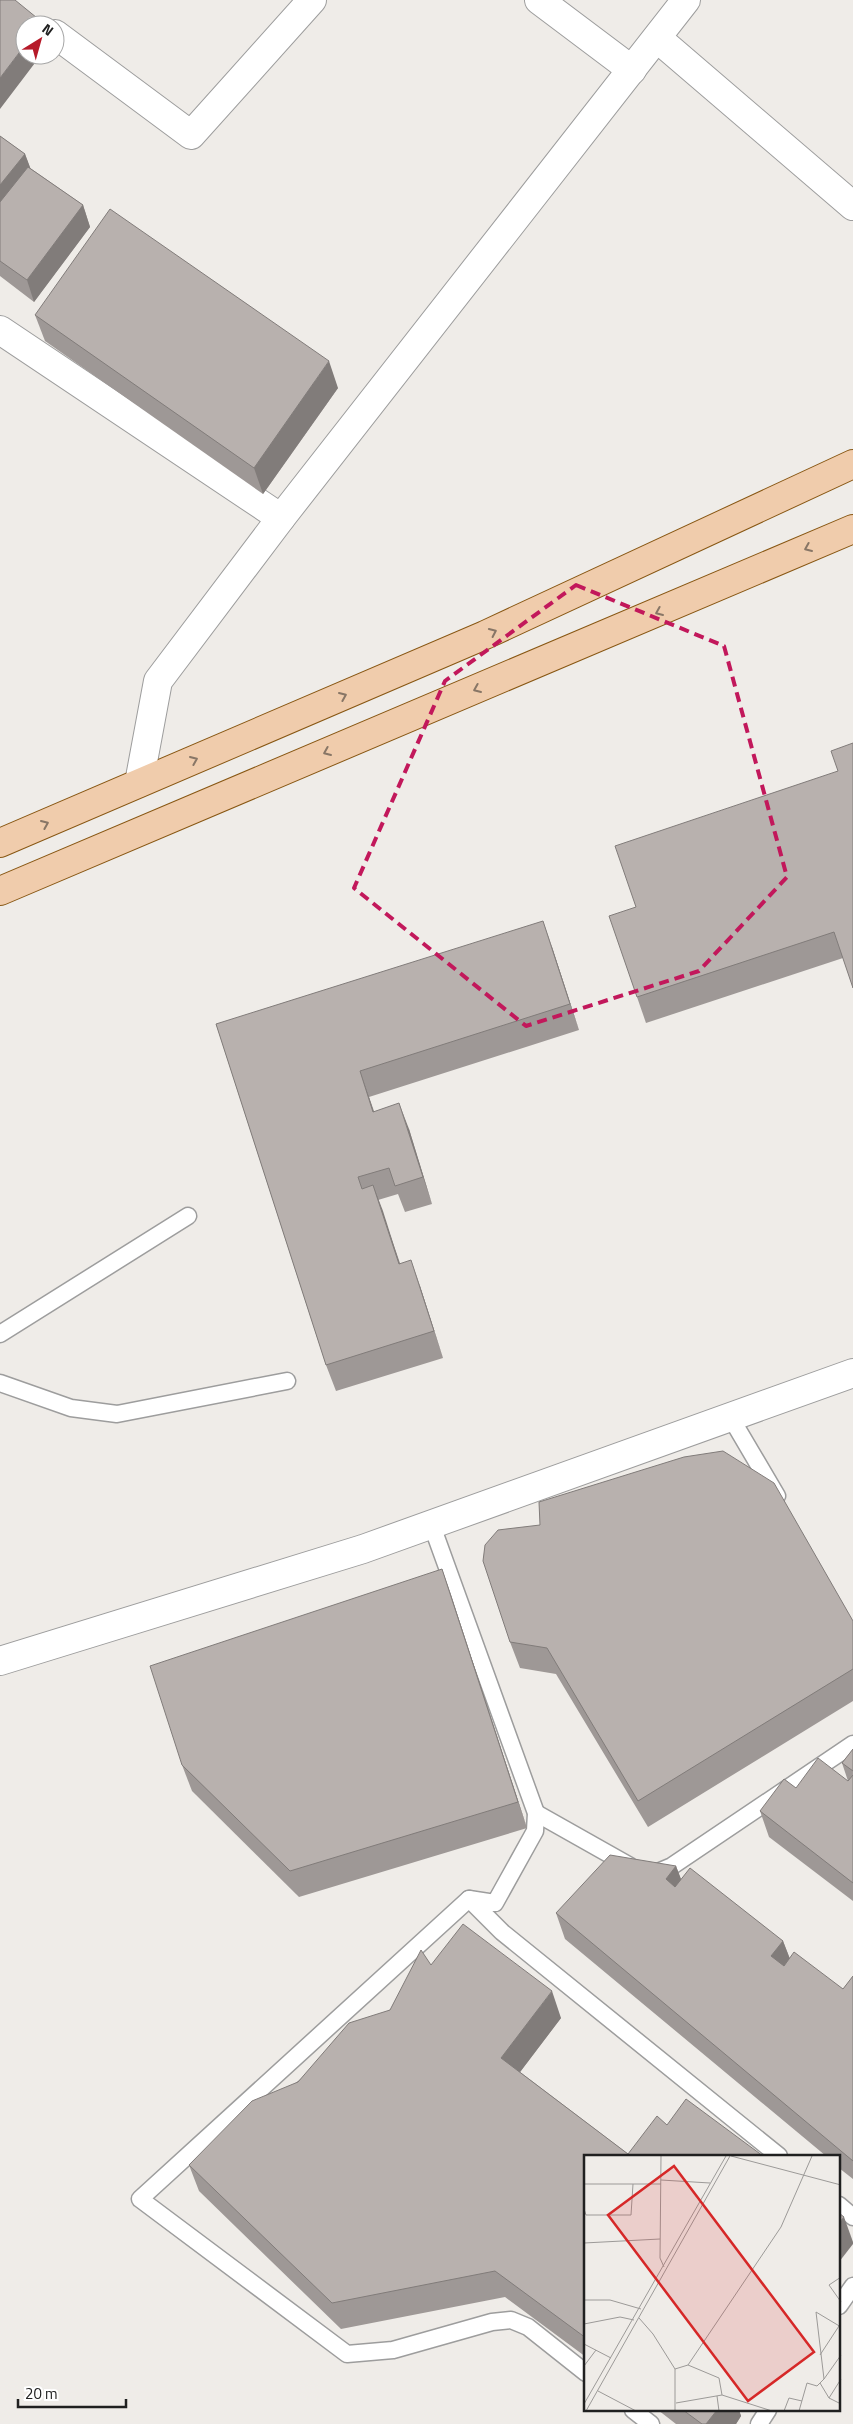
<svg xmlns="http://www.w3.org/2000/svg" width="853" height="2424" font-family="'Titillium Web',sans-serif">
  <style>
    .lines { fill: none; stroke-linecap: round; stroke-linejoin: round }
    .service-casing { stroke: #9d9d9d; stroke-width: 19 }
    .minor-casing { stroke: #9d9d9d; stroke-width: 30 }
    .tertiary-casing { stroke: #9d9d9d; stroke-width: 30 }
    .primary-casing { stroke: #885713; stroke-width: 30 }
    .service { stroke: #fff; stroke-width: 16 }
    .minor { stroke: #fff; stroke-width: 28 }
    .tertiary { stroke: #fff; stroke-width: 28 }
    .primary { stroke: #f0ccac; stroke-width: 28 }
    .wall { fill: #9e9896 }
    .shaded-wall { fill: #817c7a }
    .building { fill: #b8b1ae; stroke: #817c7a }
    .oneway { stroke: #887666 }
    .marked { fill: none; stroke: #c2185b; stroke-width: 4; stroke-dasharray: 10 6; stroke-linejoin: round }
    .inset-road { fill: none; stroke: #9c9a98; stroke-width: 1 }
    .view { fill: #d62828; fill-opacity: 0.15; stroke: #d62828; stroke-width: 2.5 }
    .inset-edge { fill: none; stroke: #202020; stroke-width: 2.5 }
  </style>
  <rect width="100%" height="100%" fill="#efece8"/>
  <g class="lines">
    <g class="service-casing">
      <g id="service">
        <polyline points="0,1334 188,1216"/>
        <polyline points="0,1383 71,1408 117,1414 287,1381"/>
        <polyline points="731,1418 777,1496"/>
        <polyline points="431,1523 536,1813 535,1831 495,1903 469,1899 502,1932 779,2156"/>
        <polyline points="536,1813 630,1866"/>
        <polyline points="653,1874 672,1866 853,1744"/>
        <polyline points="469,1899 140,2199 347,2354 393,2350 492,2322 511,2320 528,2327 586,2373"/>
        <polyline points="839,2205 853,2217"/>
        <polyline points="839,2306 853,2286"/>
        <polyline points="633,2410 651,2424"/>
        <polyline points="759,2424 768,2410"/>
      </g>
    </g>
    <g class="minor-casing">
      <g id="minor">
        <polyline points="55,34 191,135 312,0"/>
        <polyline points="657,38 853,206"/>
        <polyline points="0,330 281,518"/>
      </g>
    </g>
    <g class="tertiary-casing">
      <g id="tertiary">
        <polyline points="539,0 632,70"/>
        <polyline points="139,783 158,681 281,518 686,0"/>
        <polyline points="0,1661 363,1549 853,1373"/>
      </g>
    </g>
    <g class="primary-casing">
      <g id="primary">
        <polyline points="0,843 485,635 853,464"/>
        <polyline points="0,891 853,529"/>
      </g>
    </g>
    <use href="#service" class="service"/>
    <use href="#minor" class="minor"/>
    <use href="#tertiary" class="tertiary"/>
    <use href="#primary" class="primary"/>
  </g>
  <g class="wall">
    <polygon points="0,136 25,154 30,168 83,205 90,227 34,302 0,276"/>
    <polygon points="35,315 338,388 263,494 45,341"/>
    <polygon points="838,771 843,958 646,1023 637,997 636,907"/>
    <polygon points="552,947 579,1030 369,1097 374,1111 409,1129 432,1204 405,1212 398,1194 378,1200 400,1263 420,1286 443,1358 336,1391 326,1365 216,1024"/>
    <polygon points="442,1569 451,1595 527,1828 299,1897 192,1791 182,1765"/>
    <polygon points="853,1621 853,1701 648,1827 556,1674 520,1668 510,1642"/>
    <polygon points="853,1749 853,1901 769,1837 760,1811 796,1788 848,1781 842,1763"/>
    <polygon points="676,1866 681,1880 783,1941 790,1959 843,1989 853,1976 853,2179 839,2168 839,2156 826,2156 565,1939 556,1913"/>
    <polygon points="431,1965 561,2018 520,2072 628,2154 667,2125 763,2156 586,2156 586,2357 505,2297 341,2329 199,2191 189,2165 390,2010"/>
    <polygon points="658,2410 739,2410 741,2416 736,2424 676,2424"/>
  </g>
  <g class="shaded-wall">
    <polygon points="25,45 25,55 41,55 0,109 0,78"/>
    <polygon points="25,154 33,175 0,216 0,185"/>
    <polygon points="83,205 90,227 34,302 27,280"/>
    <polygon points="329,361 338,388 263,494 254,468"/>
    <polygon points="543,921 552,947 579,1030 570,1004"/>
    <polygon points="360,1071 369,1097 382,1138 373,1112"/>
    <polygon points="399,1103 409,1129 432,1204 423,1177"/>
    <polygon points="373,1185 383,1211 408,1290 399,1264"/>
    <polygon points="411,1260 420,1286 443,1358 434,1331"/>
    <polygon points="442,1569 451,1595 527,1828 518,1802"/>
    <polygon points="676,1866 686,1892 675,1905 666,1879"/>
    <polygon points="783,1941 793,1967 781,1982 771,1956"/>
    <polygon points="552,1991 561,2018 511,2084 501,2058"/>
    <polygon points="844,2217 853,2242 853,2244 839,2262 839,2223"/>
    <polygon points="717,2410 739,2410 741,2416 736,2424 706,2424"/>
  </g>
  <g class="building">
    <polygon points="0,0 15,0 42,22 40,25 25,25 25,45 0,78"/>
    <polygon points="0,136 25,154 0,185"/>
    <polygon points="28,167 83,205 27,280 0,261 0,202"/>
    <polygon points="110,209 329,361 254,468 35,315"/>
    <polygon points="853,743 853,988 834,932 637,997 609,916 636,907 615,846 838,771 831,751"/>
    <polygon points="543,921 570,1004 360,1071 373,1112 399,1103 423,1177 395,1186 389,1168 358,1177 362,1189 373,1185 399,1264 411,1260 434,1331 326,1365 216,1024"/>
    <polygon points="723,1451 774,1483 853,1621 853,1669 638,1801 547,1648 510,1642 483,1561 485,1545 498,1530 540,1525 539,1502 684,1457"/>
    <polygon points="442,1569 518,1802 290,1871 182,1765 150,1666"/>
    <polygon points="853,1749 853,1771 842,1763"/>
    <polygon points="818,1758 848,1781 853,1775 853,1883 760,1811 784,1779 796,1788"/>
    <polygon points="610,1855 676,1866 666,1879 675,1887 690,1868 783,1941 771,1956 784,1966 794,1952 843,1989 853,1976 853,2161 556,1913"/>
    <polygon points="463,1924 552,1991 501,2058 628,2154 657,2116 667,2125 686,2099 763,2156 586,2156 586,2338 495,2271 332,2303 189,2165 252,2101 298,2082 349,2023 390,2010 421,1950 431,1965"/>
    <polygon points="839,2213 844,2217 839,2223"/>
    <polygon points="683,2410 717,2410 706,2424 702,2424"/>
  </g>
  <defs><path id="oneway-chevron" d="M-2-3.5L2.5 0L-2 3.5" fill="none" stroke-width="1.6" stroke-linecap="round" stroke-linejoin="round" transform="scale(1.25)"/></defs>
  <g class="oneway">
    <use href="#oneway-chevron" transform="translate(808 548) rotate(157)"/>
    <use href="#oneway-chevron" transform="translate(659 612) rotate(157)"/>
    <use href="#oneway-chevron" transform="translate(493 632) rotate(-25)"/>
    <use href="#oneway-chevron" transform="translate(477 689) rotate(157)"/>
    <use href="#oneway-chevron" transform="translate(343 696) rotate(-23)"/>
    <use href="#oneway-chevron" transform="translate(327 752) rotate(157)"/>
    <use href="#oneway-chevron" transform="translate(194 760) rotate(-23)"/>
    <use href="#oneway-chevron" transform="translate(45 824) rotate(-23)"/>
  </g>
  <path class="marked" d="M576 585 724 646 787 877 699 971 526 1026 354 888 445 681Z"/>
  <g transform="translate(584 2155)">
    <rect width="256" height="256" fill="#efece8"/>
    <path class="inset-road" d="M77 1 76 103 80 112M147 1 257 30M77 25 126 28M0 29H77M0 54 2 60H47L49 29M0 88 76 84M257 122 245 130 257 147M0 145H26L57 154M55 163 69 179 91 214V256M0 169 36 162 50 165M0 189 27 203M236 200 255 171M104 210 135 223 138 240 188 256M0 211 12 195M91 214 104 210 197 72 228 1M240 224 257 200M236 228 245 243 257 249M14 236 52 256M133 241 135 256M245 243 257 224M92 248 138 240M0 249 142 1M2 256 146 1M200 256 205 243 218 246M215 256 223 228 233 231 240 224 232 157 257 172"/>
    <path class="view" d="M90 11 230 197 164 246 24 60Z"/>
    <rect width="256" height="256" class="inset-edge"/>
  </g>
  <g transform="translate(40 40) rotate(37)"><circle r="24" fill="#ffffff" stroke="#a6a6a6"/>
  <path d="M0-4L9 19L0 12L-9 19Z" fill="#b61a29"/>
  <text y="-8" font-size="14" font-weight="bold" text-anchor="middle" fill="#202020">N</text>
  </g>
  <path d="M18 2399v8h108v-8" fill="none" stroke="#202020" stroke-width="2.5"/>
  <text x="25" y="2399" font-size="15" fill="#202020" stroke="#ffffff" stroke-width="4" paint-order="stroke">20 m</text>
</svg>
